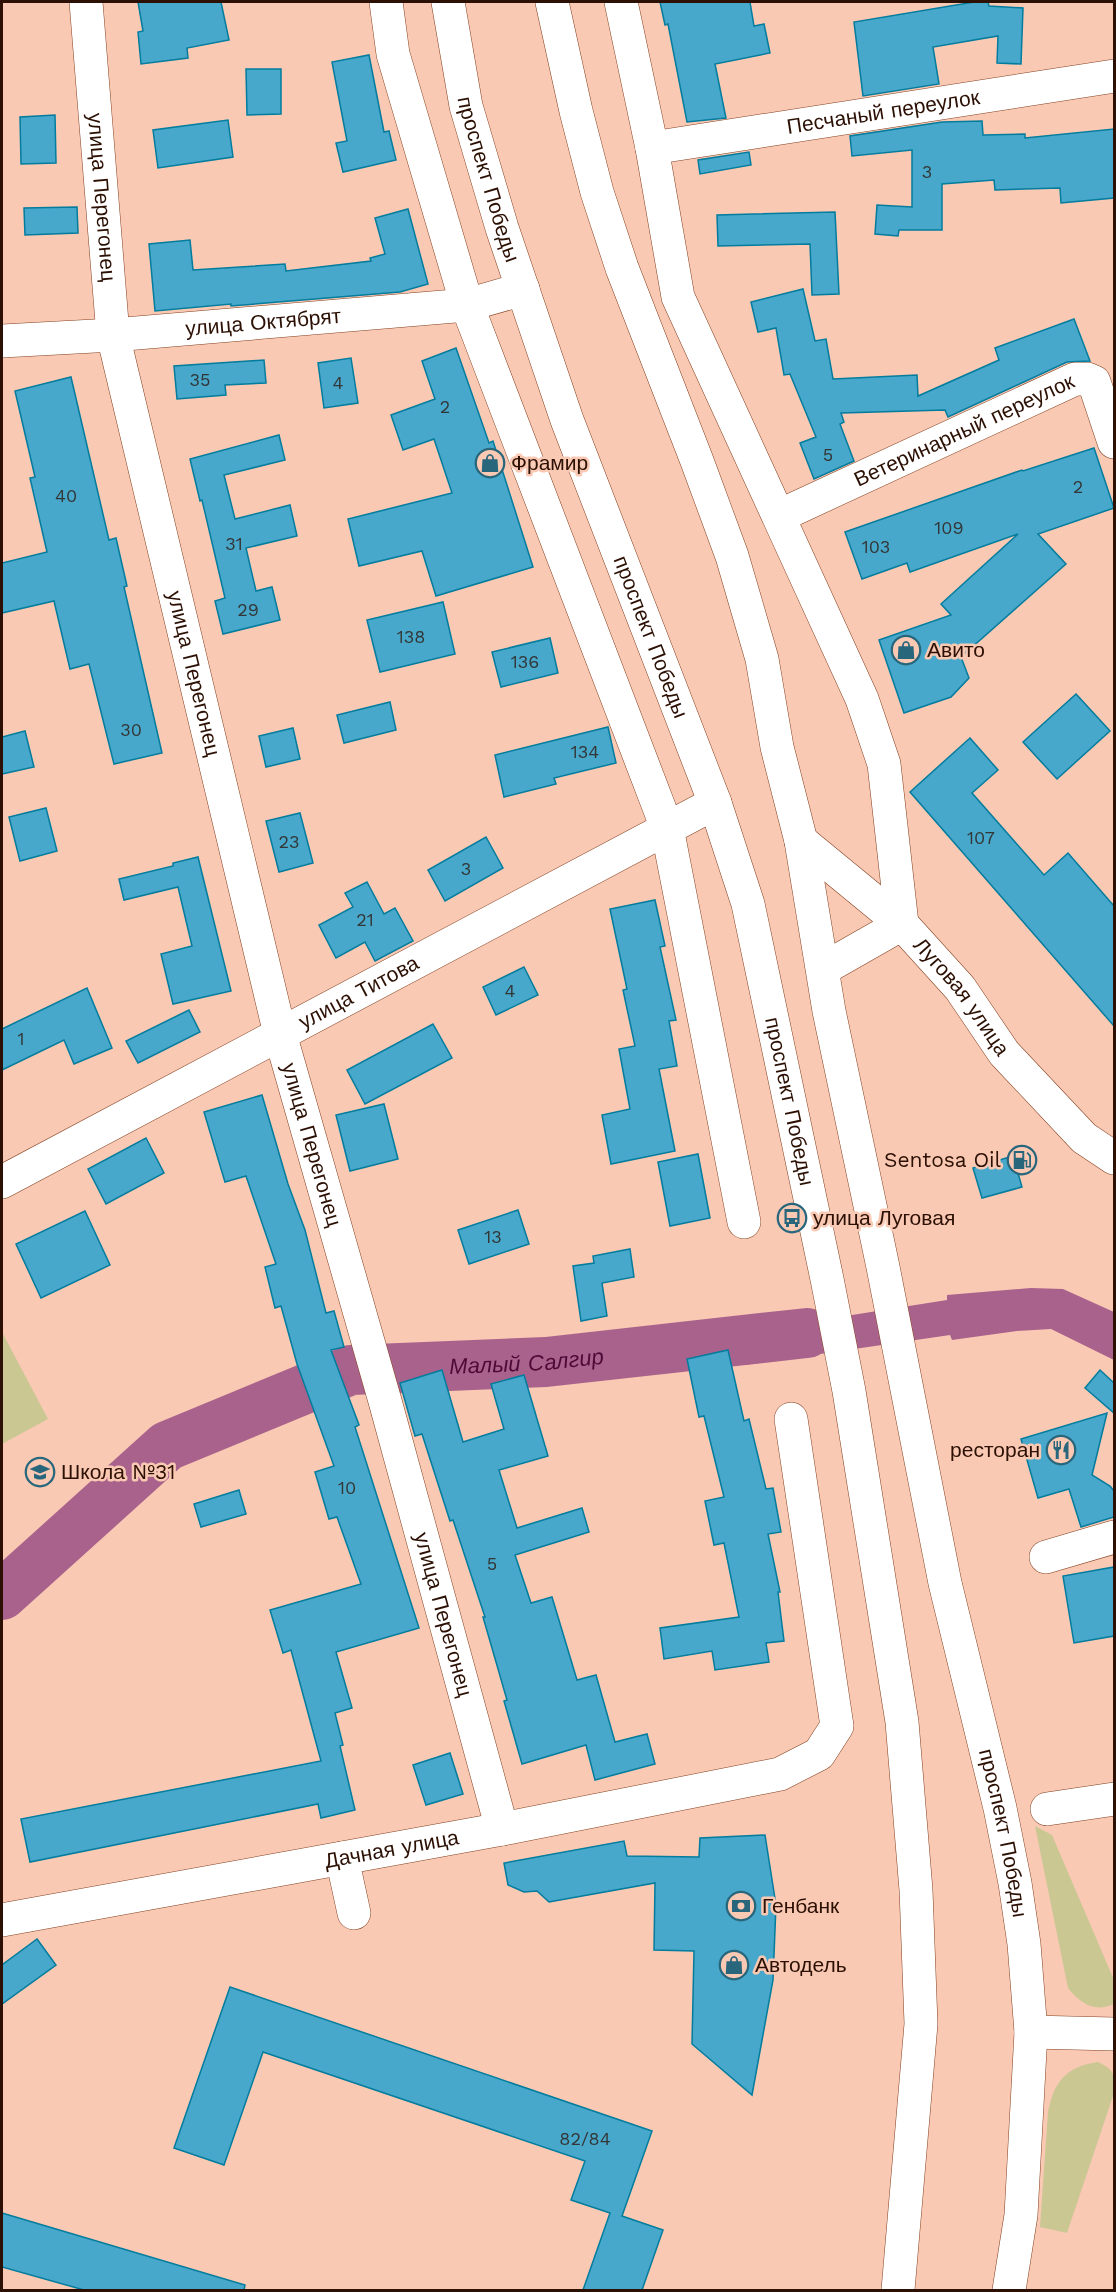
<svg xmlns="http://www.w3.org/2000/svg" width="1116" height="2292" font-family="'Work Sans',sans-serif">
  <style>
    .green { fill: #cac792 }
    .water { fill: #a9628c }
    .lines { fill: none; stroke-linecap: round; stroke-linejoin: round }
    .river { stroke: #a9628c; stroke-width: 50 }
    .building { fill: #47a8cb; stroke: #037c9d; stroke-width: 1.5 }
    .minor-casing { stroke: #844120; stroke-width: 34 }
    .major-casing { stroke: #844120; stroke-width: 34 }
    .minor { stroke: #fff; stroke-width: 33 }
    .major { stroke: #fff; stroke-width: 33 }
    .labels { text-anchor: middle; stroke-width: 5; stroke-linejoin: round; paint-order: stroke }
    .number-label { font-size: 18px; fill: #333636 }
    .street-label { font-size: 21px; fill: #2c1004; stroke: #f9c9b4 }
    .poi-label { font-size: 21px; fill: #2c1004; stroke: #f9c9b4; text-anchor: start }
    .water-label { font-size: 22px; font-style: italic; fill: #4d0a37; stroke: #f9c9b4 }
  </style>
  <rect width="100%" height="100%" fill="#f9c9b4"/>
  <g class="green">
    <polygon points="2,1332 48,1419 2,1444"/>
    <path d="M1035 1826 1052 1835 1114 1980V2004C1094 2013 1080 2003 1068 1988Z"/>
    <path d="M1098 2062C1115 2070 1115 2075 1114 2093L1067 2233 1040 2227 1048 2112C1054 2081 1066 2067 1098 2062Z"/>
  </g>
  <polygon class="water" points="1031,1288 1063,1289 1114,1312 1114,1360 1051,1329 1017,1331 952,1340 950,1335 745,1365 739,1333 947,1300 947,1295"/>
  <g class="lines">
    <path class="river" id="s1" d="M2 1595 167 1446 351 1370 546 1362 807 1333"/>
  </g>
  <g class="building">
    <polygon points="138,2 221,2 229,40 187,48 188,58 141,64 138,32 143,31"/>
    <polygon points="660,2 750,2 754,26 764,24 770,53 715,64 726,118 687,122 668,24 665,25"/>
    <polygon points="974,2 988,2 989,6 1023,8 1021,64 997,63 998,36 933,47 939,84 863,96 854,22"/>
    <polygon points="369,55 384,132 389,131 396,160 343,172 336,143 347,141 332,62"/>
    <polygon points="246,69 281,69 281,114 247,115"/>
    <polygon points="55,115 56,163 21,164 20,117"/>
    <polygon points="228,120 233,157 158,168 153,130"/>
    <polygon points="982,121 983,135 1025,134 1025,138 1114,129 1114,198 1061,203 1060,188 995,190 994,180 942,184 942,230 899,230 898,236 875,234 877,205 912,207 912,150 852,156 850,136 942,122"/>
    <polygon points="749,152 751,165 700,174 698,160"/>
    <polygon points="77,207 78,233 25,235 24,208"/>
    <polygon points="408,209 428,284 400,292 231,306 231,304 155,311 149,244 190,240 193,270 285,264 286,271 371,261 370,258 385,254 375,218"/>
    <polygon points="835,212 839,294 812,295 810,244 718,246 717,215"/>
    <polygon points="803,289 815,341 826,339 833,379 917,375 918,396 999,360 995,348 1074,319 1090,361 1067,362 948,417 945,410 841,413 844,422 840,424 854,461 814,479 800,443 816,437 790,374 784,375 776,328 758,332 751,302"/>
    <polygon points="456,348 489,443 493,441 533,567 436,596 422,551 359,566 348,519 452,493 434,439 403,450 391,415 435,399 422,361"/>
    <polygon points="351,358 358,403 324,408 318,363"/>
    <polygon points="264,360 266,383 225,385 226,395 177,399 174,366"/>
    <polygon points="71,377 109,540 116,538 127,586 124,587 162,753 114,764 89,664 70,669 54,601 2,613 2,563 47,552 30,478 35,477 15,391"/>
    <polygon points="279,435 285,460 224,475 235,519 290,505 297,536 246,548 256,591 272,587 280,620 223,634 215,601 225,598 202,500 200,501 190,459"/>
    <polygon points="1094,448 1114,508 1038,534 1066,564 961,657 969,678 951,697 904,713 879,640 951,615 941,604 1018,534 910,572 907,563 862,579 845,532 1022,470 1023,471"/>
    <polygon points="443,602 455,654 380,672 367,620"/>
    <polygon points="550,638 558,673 501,687 492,652"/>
    <polygon points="1076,694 1110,731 1057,779 1023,742"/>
    <polygon points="390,702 396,730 344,743 337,715"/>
    <polygon points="608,727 616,763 554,778 556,784 504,797 495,755"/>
    <polygon points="293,728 300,759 266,767 259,736"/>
    <polygon points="25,731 34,767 2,774 2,737"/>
    <polygon points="970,738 998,770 972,793 1044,875 1068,853 1114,906 1114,1026 910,792"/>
    <polygon points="46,808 57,851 20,861 9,817"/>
    <polygon points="300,813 313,863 279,872 266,821"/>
    <polygon points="486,837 503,868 445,901 428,870"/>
    <polygon points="198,857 231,991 173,1004 161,954 192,946 178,887 124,900 119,879 173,866 173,863"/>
    <polygon points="367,882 384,914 395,908 413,941 375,961 365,942 336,958 319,925 353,907 345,893"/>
    <polygon points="655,900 665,946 660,947 676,1020 669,1021 677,1066 659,1069 675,1151 611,1164 602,1115 630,1109 619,1049 635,1046 623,990 627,989 610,909"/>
    <polygon points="524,967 538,995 496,1015 483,987"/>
    <polygon points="87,988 112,1048 74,1064 64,1040 2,1070 2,1029"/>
    <polygon points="189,1010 200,1032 138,1063 126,1041"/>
    <polygon points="433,1024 452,1058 365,1104 347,1070"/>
    <polygon points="262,1095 288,1184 305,1230 326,1313 334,1311 344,1347 331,1350 359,1425 355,1427 419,1628 336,1652 352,1708 335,1713 343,1745 340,1746 355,1810 321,1818 318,1804 30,1862 21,1819 321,1761 291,1650 283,1653 270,1610 361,1584 337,1517 329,1519 315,1472 334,1466 297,1364 281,1306 275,1308 265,1267 276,1264 246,1176 225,1182 204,1112"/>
    <polygon points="384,1104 398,1159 350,1171 336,1115"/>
    <polygon points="146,1138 164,1173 106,1204 88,1169"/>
    <polygon points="698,1154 710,1218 670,1226 658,1162"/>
    <polygon points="1013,1156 1022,1187 982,1198 973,1168"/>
    <polygon points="518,1210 529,1244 469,1264 458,1230"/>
    <polygon points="85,1211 110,1265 41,1298 16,1244"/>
    <polygon points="630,1249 634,1277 602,1283 607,1316 581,1321 573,1266 594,1263 593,1256"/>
    <polygon points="728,1350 744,1421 749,1419 766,1489 773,1488 781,1532 768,1534 780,1592 778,1592 784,1641 766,1643 769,1662 715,1670 712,1651 664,1659 660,1628 739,1617 724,1543 714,1545 705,1501 724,1497 704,1416 699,1417 687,1359"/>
    <polygon points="442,1370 463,1442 504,1429 491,1384 524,1375 548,1456 499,1470 517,1528 582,1508 589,1532 515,1555 531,1603 552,1597 577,1680 596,1675 615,1742 647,1734 655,1764 595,1780 586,1745 522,1764 504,1701 507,1700 483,1617 485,1617 453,1520 450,1521 422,1434 415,1436 400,1383"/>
    <polygon points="1100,1370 1114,1383 1114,1413 1085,1388"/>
    <polygon points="1107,1413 1092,1475 1110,1486 1114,1491 1114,1517 1081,1527 1069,1489 1038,1498 1021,1439"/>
    <polygon points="239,1490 246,1514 201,1527 194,1504"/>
    <polygon points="1114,1567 1114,1636 1074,1643 1063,1576"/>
    <polygon points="450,1753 463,1794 426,1805 413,1765"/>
    <polygon points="765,1835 776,1905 773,1980 752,2095 692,2044 694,1951 654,1950 655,1883 549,1902 537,1891 524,1892 508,1885 504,1863 624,1841 627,1856 699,1857 700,1838"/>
    <polygon points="37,1939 56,1965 2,2004 2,1965"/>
    <polygon points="230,1987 652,2131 622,2216 663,2230 642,2290 583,2290 610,2213 571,2200 585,2161 263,2052 224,2165 174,2148"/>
    <polygon points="2,2213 245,2285 244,2290 84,2290 2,2267"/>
  </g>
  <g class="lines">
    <g class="minor-casing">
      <g id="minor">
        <path id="s2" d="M86 2 113 335 280 1034 385 1401 502 1829"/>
        <polyline points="386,2 393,54 467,305 667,828 744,1222"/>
        <polyline points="621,2 652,148 678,297 862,699 884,764 902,924"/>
        <path id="s3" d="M652 148 1114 76"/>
        <path id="s4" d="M2 341 113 335 467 305 523 289"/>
        <path id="s5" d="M779 516 1075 379H1087L1094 382 1114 442"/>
        <polyline points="1046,1557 1114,1537"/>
        <polyline points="1047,1809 1114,1799"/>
        <polyline points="342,1858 354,1913"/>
        <path id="s6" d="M2 1920 502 1829 780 1774 819 1754 837 1726 791 1419"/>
        <polyline points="1031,2032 1114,2034"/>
      </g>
    </g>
    <g class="major-casing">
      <g id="major">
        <path id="s7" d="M448 2 466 106 502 228 567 420 715 803 748 904 827 1279 849 1391 902 1722 916 1890 921 2024 898 2290"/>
        <path id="s8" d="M552 2 576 111 597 192 622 268 697 461 732 556 762 659 777 747 801 841 829 1011 883 1267 945 1583 1000 1808 1015 1883 1024 1944 1031 2032 1021 2215 1009 2290"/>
        <path id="s9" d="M801 841 902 924 960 988 1004 1053 1084 1138 1114 1158"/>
        <polyline points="823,969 902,924"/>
        <path id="s10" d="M2 1182 715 803"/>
      </g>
    </g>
    <use href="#minor" class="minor"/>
    <use href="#major" class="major"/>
  </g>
  <defs>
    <g id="shop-ring" transform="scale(1.5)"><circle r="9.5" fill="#f9c9b4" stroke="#28667c" stroke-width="1.5"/><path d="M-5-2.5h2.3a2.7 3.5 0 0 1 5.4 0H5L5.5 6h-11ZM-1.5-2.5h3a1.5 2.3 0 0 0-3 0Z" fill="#28667c"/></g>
    <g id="fuel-ring" transform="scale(1.5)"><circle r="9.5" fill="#f9c9b4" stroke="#28667c" stroke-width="1.5"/><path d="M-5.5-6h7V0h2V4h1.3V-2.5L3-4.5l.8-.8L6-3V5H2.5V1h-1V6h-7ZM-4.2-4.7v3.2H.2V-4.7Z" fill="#28667c"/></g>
    <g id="bus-ring" transform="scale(1.5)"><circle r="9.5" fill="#f9c9b4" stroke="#28667c" stroke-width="1.5"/><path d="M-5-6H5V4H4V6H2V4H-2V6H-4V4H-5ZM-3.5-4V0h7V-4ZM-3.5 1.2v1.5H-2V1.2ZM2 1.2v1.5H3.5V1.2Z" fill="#28667c"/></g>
    <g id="restaurant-ring" transform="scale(1.5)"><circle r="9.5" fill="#f9c9b4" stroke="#28667c" stroke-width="1.5"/><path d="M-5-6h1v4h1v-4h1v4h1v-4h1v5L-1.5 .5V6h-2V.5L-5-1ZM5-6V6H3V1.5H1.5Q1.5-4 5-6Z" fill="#28667c"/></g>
    <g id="school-ring" transform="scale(1.5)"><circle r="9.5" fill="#f9c9b4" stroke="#28667c" stroke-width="1.5"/><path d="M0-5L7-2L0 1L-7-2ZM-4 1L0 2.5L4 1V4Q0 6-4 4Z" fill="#28667c"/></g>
    <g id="bank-ring" transform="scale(1.5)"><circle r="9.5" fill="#f9c9b4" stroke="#28667c" stroke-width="1.5"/><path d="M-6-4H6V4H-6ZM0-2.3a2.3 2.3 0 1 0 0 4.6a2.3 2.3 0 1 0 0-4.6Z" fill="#28667c"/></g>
  </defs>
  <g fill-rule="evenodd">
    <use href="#shop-ring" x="490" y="463"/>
    <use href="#shop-ring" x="906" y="650"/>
    <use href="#fuel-ring" x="1022" y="1160"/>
    <use href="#bus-ring" x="792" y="1218"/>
    <use href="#restaurant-ring" x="1061" y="1450"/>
    <use href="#school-ring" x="40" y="1472"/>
    <use href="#bank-ring" x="741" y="1906"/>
    <use href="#shop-ring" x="734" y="1965"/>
  </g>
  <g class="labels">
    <g class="number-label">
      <text x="927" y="178">3</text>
      <text x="200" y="386">35</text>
      <text x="338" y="389">4</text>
      <text x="445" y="413">2</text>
      <text x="828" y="461">5</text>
      <text x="1078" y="493">2</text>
      <text x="66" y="502">40</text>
      <text x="949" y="534">109</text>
      <text x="234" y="550">31</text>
      <text x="876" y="553">103</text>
      <text x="248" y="616">29</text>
      <text x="411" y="643">138</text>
      <text x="525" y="668">136</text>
      <text x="131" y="736">30</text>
      <text x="585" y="758">134</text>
      <text x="981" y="844">107</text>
      <text x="289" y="848">23</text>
      <text x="466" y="875">3</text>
      <text x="365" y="926">21</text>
      <text x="510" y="997">4</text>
      <text x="21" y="1045">1</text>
      <text x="493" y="1243">13</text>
      <text x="347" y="1494">10</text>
      <text x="492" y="1570">5</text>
      <text x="585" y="2145">82/84</text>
    </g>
    <g class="street-label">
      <text dy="7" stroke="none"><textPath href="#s3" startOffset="234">Песчаный переулок</textPath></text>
      <text dy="7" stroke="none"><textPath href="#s7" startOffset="182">проспект Победы</textPath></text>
      <text dy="7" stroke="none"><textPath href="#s2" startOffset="196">улица Перегонец</textPath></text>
      <text dy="7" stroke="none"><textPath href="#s4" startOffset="262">улица Октябрят</textPath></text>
      <text dy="7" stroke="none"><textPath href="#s5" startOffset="204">Ветеринарный переулок</textPath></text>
      <text dy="7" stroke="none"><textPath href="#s7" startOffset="668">проспект Победы</textPath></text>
      <text dy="7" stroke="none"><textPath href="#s2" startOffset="682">улица Перегонец</textPath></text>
      <text dy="7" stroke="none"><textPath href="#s10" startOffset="404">улица Титова</textPath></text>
      <text dy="7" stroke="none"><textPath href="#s9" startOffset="225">Луговая улица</textPath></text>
      <text dy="7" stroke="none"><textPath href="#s7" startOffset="1154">проспект Победы</textPath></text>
      <text dy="7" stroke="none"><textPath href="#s2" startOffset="1168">улица Перегонец</textPath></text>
      <text dy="7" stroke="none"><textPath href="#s2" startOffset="1656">улица Перегонец</textPath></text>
      <text dy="7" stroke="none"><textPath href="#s8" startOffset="1890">проспект Победы</textPath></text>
      <text dy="7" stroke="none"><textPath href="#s6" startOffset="396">Дачная улица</textPath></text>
    </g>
    <g class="poi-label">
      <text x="511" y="470">Фрамир</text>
      <text x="927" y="657">Авито</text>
      <text x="1001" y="1167" text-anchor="end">Sentosa Oil</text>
      <text x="813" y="1225">улица Луговая</text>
      <text x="1040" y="1457" text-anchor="end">ресторан</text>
      <text x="61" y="1479">Школа №31</text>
      <text x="762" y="1913">Генбанк</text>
      <text x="755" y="1972">Автодель</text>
    </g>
    <g class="water-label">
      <text dy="8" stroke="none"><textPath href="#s1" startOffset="597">Малый Салгир</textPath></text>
    </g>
  </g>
  <rect width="1116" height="2292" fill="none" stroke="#2c1004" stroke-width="6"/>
</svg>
